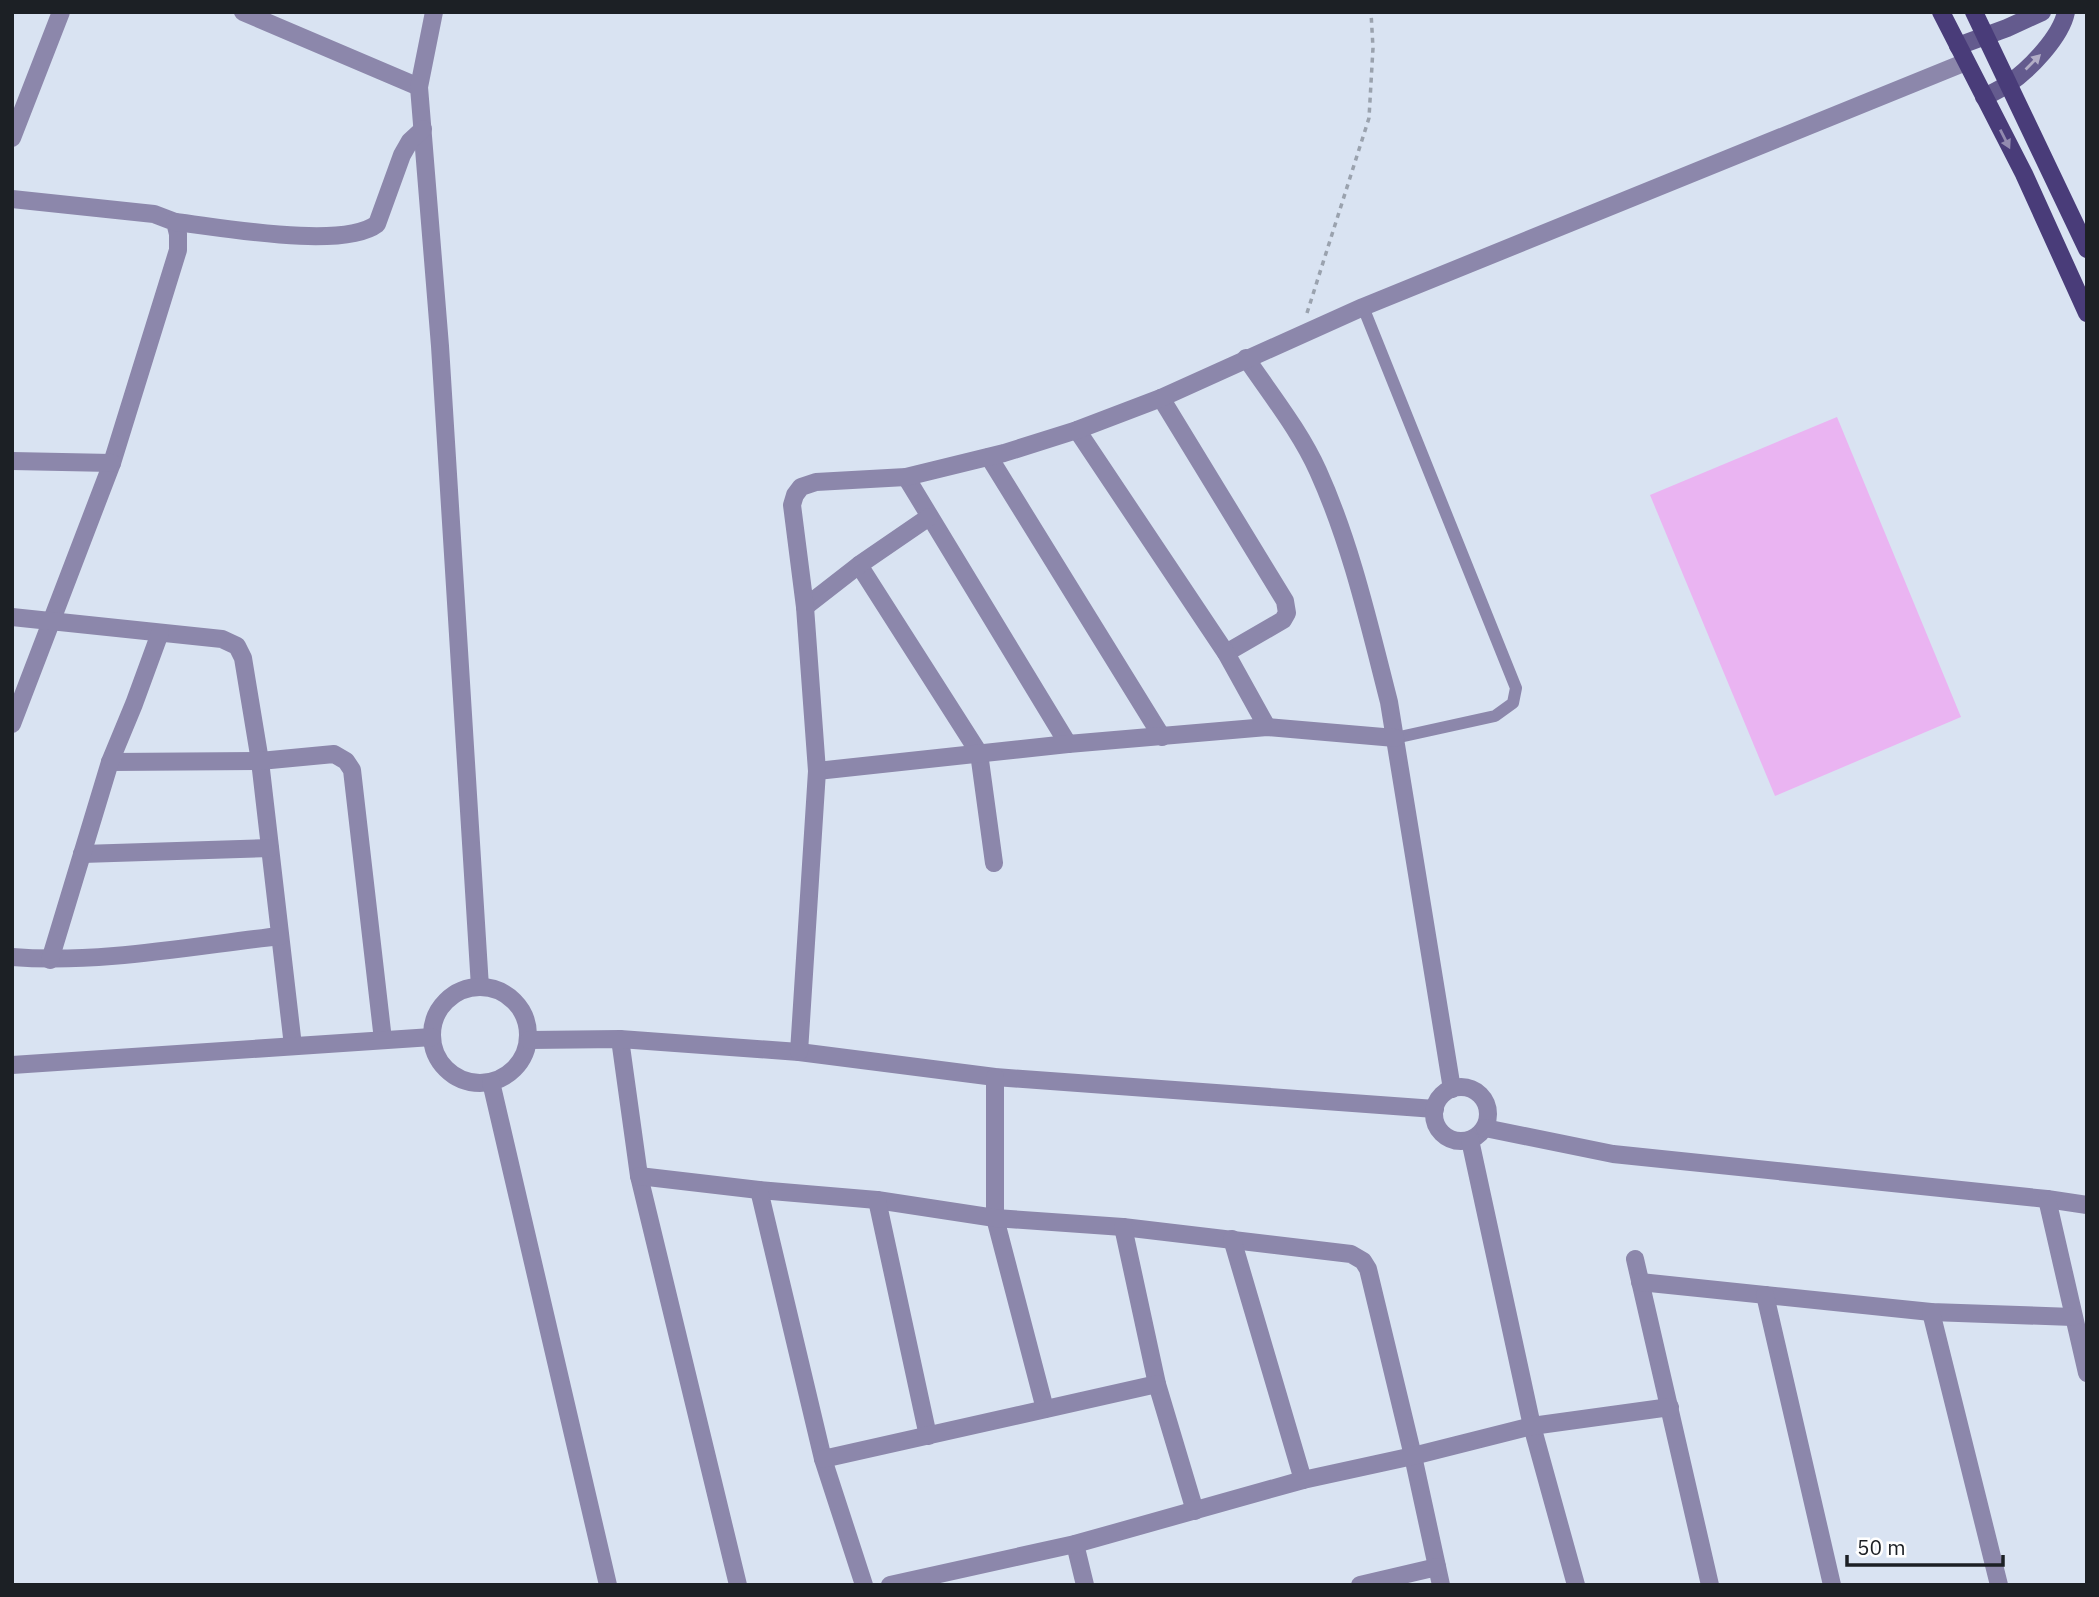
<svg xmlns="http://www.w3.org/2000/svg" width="2099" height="1597" font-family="'IBM Plex Sans',sans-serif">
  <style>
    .garden { fill: #eab4f2 }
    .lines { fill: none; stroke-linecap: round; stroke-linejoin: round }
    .path { stroke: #9aa2ae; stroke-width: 3.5; stroke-dasharray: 5 5; stroke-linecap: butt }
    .lane { stroke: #8c87ab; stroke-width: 12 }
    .street { stroke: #8c87ab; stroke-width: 18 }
    .secondary { stroke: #645b8e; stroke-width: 18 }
    .primary { stroke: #493c79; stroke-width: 18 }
    .oneway { fill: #b2adc6 }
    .oneway2 { fill: #928aaf }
  </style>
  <rect width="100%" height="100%" fill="#d9e3f2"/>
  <polygon class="garden" points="1837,417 1961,717 1775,796 1650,495"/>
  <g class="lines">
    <polyline class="path" points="1307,313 1369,118 1373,48 1371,12"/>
    <polyline class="lane" points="1363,307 1516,688 1513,703 1495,716 1395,738"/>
    <g class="street">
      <polyline points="243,12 419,87"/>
      <polyline points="434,12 419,87 440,346 480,987"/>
      <polyline points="12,138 61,12"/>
      <polyline points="12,199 154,214 175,222 178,234 178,250 112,463 12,724"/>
      <path d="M175 222C220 227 343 250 377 224L402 155 410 141 423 129"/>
      <path d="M1246 358C1271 395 1300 431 1318 471 1351 544 1369 624 1389 702L1452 1089"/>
      <polyline points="1161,398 1285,601 1287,613 1283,620 1226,653"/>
      <polyline points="1077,430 1226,653 1267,727"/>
      <polyline points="989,457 1162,737"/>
      <polyline points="12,461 112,463"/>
      <polyline points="906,477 1068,744"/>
      <polyline points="859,565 979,753 994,863"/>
      <polyline points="805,607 859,565 929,517"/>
      <polyline points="12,617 222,639 237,646 243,658 260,761 293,1046"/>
      <polyline points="110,762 260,761 334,754 346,761 352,770 383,1040"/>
      <polyline points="817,771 1068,744 1267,727 1395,738"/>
      <polyline points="82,854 270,848"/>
      <path d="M12 957C100 964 192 946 280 936"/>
      <polyline points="50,960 110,762 134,704 160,633"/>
      <circle cx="480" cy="1035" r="48"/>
      <polyline points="620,1039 639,1176 738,1585"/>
      <polyline points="529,1040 620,1039 799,1052 995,1077 1435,1109"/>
      <polyline points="799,1052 817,771 805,607 792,505 795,495 801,487 816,482 906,477 1004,453 1077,430 1161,398 1363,307 1966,62"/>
      <polyline points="12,1065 432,1037"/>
      <polyline points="995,1077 995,1218 1045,1409"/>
      <polyline points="491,1082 608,1585"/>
      <circle cx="1461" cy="1114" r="27"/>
      <polyline points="1485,1128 1613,1154 2047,1199 2087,1205"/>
      <polyline points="1470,1140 1532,1426 1576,1585"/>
      <polyline points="639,1176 759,1190 877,1200 995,1218 1123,1227 1351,1254 1363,1261 1368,1269 1413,1456 1441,1585"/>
      <polyline points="759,1190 823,1459 864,1585"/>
      <polyline points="2047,1199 2087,1373"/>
      <polyline points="877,1200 928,1436"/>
      <polyline points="1123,1227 1157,1384 1195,1511"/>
      <polyline points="1232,1239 1303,1480"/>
      <polyline points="1635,1259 1710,1585"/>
      <polyline points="1640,1282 1931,1312 2073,1317"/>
      <polyline points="1765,1295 1832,1585"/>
      <polyline points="1931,1312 1999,1585"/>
      <polyline points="823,1459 1157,1384"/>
      <polyline points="1075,1544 1085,1585"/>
      <polyline points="890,1585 1075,1544 1303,1480 1413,1456 1532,1426 1670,1407"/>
      <polyline points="1360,1585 1437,1567"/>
    </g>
    <g class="secondary">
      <polyline points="1958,46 2007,28 2042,12"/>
      <path d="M1984 97C1992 93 2001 89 2008 84 2029 70 2061 37 2066 12"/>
    </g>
    <g class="primary">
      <polyline points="1941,12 2024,174 2087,313"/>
      <polyline points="1974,12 2087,249"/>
    </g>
  </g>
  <defs><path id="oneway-solid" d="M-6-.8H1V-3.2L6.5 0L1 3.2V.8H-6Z" transform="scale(1.75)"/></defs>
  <use class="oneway" href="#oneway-solid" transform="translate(2033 62) rotate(-45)"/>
  <use class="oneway2" href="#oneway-solid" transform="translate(2005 139) rotate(63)"/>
  <rect width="2099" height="1597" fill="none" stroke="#1c2025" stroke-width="28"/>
  <path d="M1847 1555v10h156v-10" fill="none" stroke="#1c2025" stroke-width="3.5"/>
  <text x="1857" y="1555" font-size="21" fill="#1c2025" stroke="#ffffff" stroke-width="5" paint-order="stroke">50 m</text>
</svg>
